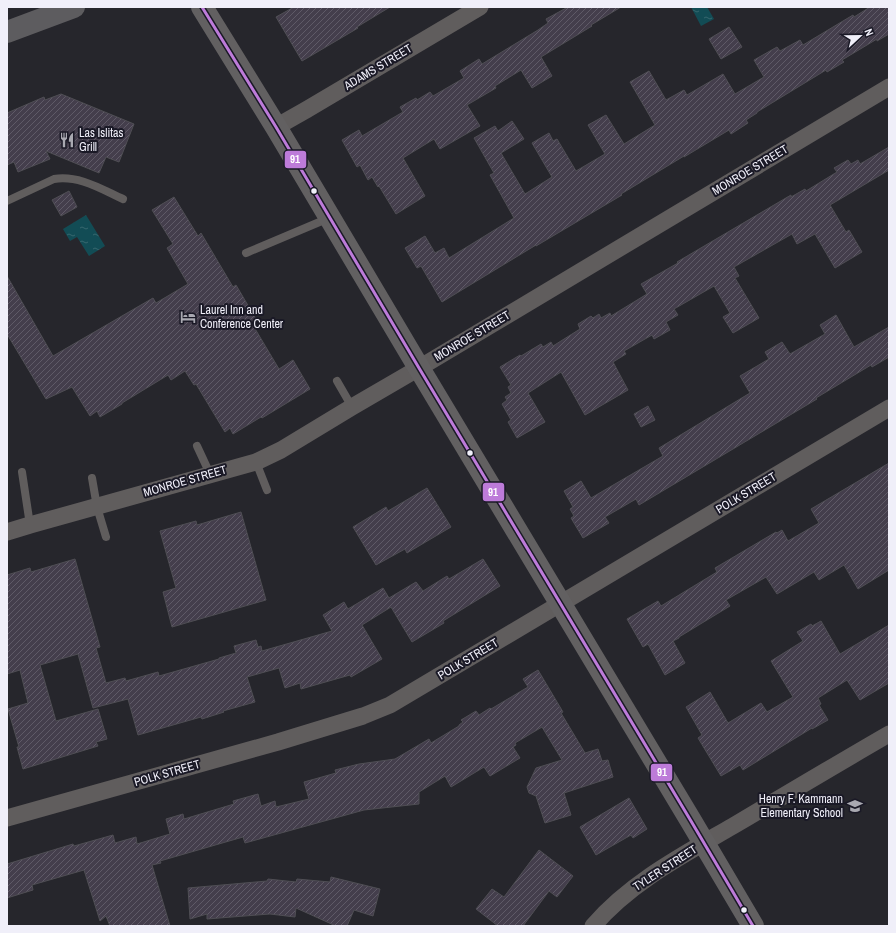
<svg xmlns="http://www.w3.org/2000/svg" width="896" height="933" font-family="'Archivo Narrow',sans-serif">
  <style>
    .water { fill: url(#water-ripples) }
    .building { fill: url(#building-hatch); stroke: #4f4e54 }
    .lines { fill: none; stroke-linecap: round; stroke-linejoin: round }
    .service { stroke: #605d5d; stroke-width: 8 }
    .minor { stroke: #605d5d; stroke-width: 17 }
    .secondary { stroke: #626061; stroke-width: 22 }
    .motorway { stroke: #5d5c5f; stroke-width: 22 }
    .bus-1-casing { stroke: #1a1926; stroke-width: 6 }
    .bus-1 { stroke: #bd7bd9; stroke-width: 3 }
    .bus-dot { fill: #f0eff9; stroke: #1a1926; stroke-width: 1.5 }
    .labels { text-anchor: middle; stroke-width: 4; stroke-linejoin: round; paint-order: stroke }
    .street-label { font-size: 12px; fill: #f0eff9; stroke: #1a1926 }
    .poi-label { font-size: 12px; fill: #f0eff9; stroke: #1a1926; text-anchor: start }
    .line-badge { stroke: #1a1926; stroke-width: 1.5 }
    .badge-label { font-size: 11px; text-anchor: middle; font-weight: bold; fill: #fff }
  </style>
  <defs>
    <pattern id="water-ripples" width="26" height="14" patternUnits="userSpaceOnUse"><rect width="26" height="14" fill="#124c55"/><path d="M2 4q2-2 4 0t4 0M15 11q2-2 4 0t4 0" fill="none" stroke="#35666e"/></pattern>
    <pattern id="building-hatch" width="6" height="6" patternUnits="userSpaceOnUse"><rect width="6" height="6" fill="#443e4c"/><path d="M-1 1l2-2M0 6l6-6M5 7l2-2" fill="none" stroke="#5f5a67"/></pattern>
  </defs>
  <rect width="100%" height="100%" fill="#26262c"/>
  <g class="water">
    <polygon points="691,7 707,7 714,19 701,26"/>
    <polygon points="86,215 105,246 89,256 77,237 70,241 63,229"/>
  </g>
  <g class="building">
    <polygon points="294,7 390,7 357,27 358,28 302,61 276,17"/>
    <polygon points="568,7 621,7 591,25 592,26 541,57 552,76 532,88 521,70 495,86 496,88 467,105 480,126 440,149 434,139 403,158 425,196 396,214 379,186 378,187 372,177 368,180 360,165 357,167 342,140 359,130 362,136 403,112 400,107 416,98 417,100 430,92 433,96 464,78 460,71 479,59 482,64 538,30 548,23 546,19"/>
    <polygon points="870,7 889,7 889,34 877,41 877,39 842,60 844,62 827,72 826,70 757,112 757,113 746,120 748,123 731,134 729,130 684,157 684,156 621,194 622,195 536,246 536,245 442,302 421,266 417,268 405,248 425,236 435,253 444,248 449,258 514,218 490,175 494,173 474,138 495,126 498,131 512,121 524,139 501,153 525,194 552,177 532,143 549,133 553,141 557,139 576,171 605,154 588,125 606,115 624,144 655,125 630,82 649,71 666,100 684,90 687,95 723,74 735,94 764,77 754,60 777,47 780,51 800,40 803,45 853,15 854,17"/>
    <polygon points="729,27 742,47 721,59 709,39"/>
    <polygon points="61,94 134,124 119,162 106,157 99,173 46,151 50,159 18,172 14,162 7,165 7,113 44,97 45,100"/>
    <polygon points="889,147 889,170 830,205 846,232 849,230 862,252 835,268 815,234 797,244 792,234 734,267 739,276 735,278 759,318 733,333 723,317 730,313 714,286 674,309 678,315 666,322 670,330 654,339 652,335 624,351 626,354 613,362 628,390 585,415 561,372 528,393 545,422 517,438 508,422 511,420 502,404 507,400 505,397 511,393 508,387 511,385 500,367 520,355 521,356 541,344 543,347 551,342 553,346 580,329 578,324 591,316 593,318 599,314 601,318 610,313 611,316 647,294 641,284 678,263 677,262 791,195 791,197 805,189 806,191 837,172 834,168 848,160 851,164 858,160 860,164"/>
    <polygon points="69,191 77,207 61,216 52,200"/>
    <polygon points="174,197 198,236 201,233 233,287 236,285 256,319 251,322 279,369 293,360 310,389 262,418 261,417 233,434 230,428 225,432 196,384 194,385 185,371 171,380 168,375 122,403 122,404 100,417 97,411 90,416 72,387 46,399 7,334 7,276 53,356 153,298 156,303 188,284 167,248 173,244 152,210"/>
    <polygon points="836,315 854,347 889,327 889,357 872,367 871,365 816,398 817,399 785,418 639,505 636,499 605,517 609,523 583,538 571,518 574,516 570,509 573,507 564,491 581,481 591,498 663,456 659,448 750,393 740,376 769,359 765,352 782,342 790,354 825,334 820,325"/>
    <polygon points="648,406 655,420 641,427 634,414"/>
    <polygon points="889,463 889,570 858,589 844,565 819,580 814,572 777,594 766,577 726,600 730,606 679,637 679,638 673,641 685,663 665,675 648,644 643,647 627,619 658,601 661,606 717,572 715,568 776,532 777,533 782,530 788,541 819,523 811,509"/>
    <polygon points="427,488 451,527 407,553 405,549 376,565 353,527 386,507 388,511"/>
    <polygon points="241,512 266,600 172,627 163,592 176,588 160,531 196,521 197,525"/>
    <polygon points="75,559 100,647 96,648 106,683 125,678 126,681 158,672 159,676 219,659 219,658 236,653 234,646 256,640 258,647 261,646 262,651 332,631 323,615 344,602 348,609 383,588 389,598 416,582 423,591 447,576 449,579 483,559 500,586 443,621 444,623 412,642 391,607 362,625 382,659 351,677 350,675 301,689 300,683 285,688 279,668 247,677 255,702 223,711 224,712 202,719 201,717 138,735 128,699 93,708 78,654 40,665 56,721 98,709 107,739 96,742 98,746 23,769 17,747 19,747 8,709 28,703 20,670 7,674 7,575 30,568 31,572"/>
    <polygon points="821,621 840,654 889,625 889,683 860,700 847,680 818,698 821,704 819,705 828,720 812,729 812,728 743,770 740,765 721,776 698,738 702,735 686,707 710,692 728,723 761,703 767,712 793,697 771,661 803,641 797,632 811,624 812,626"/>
    <polygon points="538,670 563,712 561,713 585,753 598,749 602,761 608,760 613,777 564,793 571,815 545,823 536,796 529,793 527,787 536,768 562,760 542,727 515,743 516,745 513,747 520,758 490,776 484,767 451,787 445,776 419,792 419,804 364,810 245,843 243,837 160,861 161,863 152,865 170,926 110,926 106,916 100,921 84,870 32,885 33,890 7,898 7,864 73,844 74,846 113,835 115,843 136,837 137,844 170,834 166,819 183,814 184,819 234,804 233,801 258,794 261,806 275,801 276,807 309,799 304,782 336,773 335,770 359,764 395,759 429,739 431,743 459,726 459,725 463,722 461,720 476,711 479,715 490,708 491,709 528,687 523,679"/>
    <polygon points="629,798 647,829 633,838 631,835 596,855 580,827"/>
    <polygon points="539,850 573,876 557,897 549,891 523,926 498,926 476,909 492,889 504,897"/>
    <polygon points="331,877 380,889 373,916 354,910 347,926 336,926 296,908 295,917 270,914 207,919 207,914 190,919 188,888 267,881 268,879 296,882 297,879 330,882"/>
  </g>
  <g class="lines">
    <g class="service">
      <path d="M7 201 54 179C79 175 101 189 123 199"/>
      <polyline points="246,253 329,218"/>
      <polyline points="337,381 352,407"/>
      <polyline points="197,446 210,474"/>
      <polyline points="256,462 267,490"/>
      <polyline points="22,472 30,525"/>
      <polyline points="92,478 97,507 106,537"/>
    </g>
    <g class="minor">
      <polyline points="276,127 306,110 480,7"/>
      <polyline points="7,532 30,525 256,462 281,450 352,407 419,368 889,87"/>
      <polyline points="7,818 278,742 363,716 390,705 889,408"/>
      <path d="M593 926C631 882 683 855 733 826 785 795 837 764 889 734"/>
    </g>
    <polyline class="secondary" points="202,7 276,127 419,368 691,821 753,926"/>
    <polyline class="motorway" points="7,32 74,7"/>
    <g class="bus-1-casing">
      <polyline id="bus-1" points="202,7 276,127 419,368 691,821 753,926"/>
    </g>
    <use href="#bus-1" class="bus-1"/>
  </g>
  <defs>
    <g id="restaurant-bare" transform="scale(1.2)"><path d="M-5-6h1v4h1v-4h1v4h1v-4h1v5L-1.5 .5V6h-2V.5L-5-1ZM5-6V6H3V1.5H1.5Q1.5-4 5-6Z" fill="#a9a9b1" stroke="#1a1926" stroke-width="2.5" paint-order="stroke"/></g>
    <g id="hotel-bare" transform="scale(1.2)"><path d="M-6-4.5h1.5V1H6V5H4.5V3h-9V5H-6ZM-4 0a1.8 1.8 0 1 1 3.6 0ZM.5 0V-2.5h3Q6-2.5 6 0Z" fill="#a9a9b1" stroke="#1a1926" stroke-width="2.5" paint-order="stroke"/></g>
    <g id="school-bare" transform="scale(1.2)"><path d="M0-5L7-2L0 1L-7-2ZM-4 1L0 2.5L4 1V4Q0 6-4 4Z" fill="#a9a9b1" stroke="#1a1926" stroke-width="2.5" paint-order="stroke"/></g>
  </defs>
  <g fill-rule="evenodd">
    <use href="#restaurant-bare" x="67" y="140"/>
    <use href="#hotel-bare" x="188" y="317"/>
    <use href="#school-bare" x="855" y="806"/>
  </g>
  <g class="bus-dot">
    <circle cx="314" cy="191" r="3.5"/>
    <circle cx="470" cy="453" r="3.5"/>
    <circle cx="744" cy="910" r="3.5"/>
  </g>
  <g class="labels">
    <g class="street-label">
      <text transform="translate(378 67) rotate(-31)" y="4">ADAMS STREET</text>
      <text transform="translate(750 170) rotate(-31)" y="4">MONROE STREET</text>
      <text transform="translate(472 336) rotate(-31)" y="4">MONROE STREET</text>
      <text transform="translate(185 481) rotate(-16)" y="4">MONROE STREET</text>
      <text transform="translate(746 493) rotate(-31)" y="4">POLK STREET</text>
      <text transform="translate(468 659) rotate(-31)" y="4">POLK STREET</text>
      <text transform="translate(167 773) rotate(-16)" y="4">POLK STREET</text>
      <text transform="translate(665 868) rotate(-33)" y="4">TYLER STREET</text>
    </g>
    <g class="poi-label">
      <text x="79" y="137">Las Islitas<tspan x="79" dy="14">Grill</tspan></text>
      <text x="200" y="314">Laurel Inn and<tspan x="200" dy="14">Conference Center</tspan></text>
      <text x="843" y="803" text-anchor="end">Henry F. Kammann<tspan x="843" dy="14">Elementary School</tspan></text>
    </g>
  </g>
  <g class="line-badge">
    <rect x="284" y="150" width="23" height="19" rx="4" fill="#bd7bd9"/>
    <rect x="482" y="482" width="23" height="20" rx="4" fill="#bd7bd9"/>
    <rect x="650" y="763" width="23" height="19" rx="4" fill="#bd7bd9"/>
  </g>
  <g class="badge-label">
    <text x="295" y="163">91</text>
    <text x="493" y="496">91</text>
    <text x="662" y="776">91</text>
  </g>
  <rect width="896" height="933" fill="none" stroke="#f0eff9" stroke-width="16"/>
  <g transform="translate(860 36) rotate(68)" stroke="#1a1926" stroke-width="3" paint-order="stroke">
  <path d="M0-3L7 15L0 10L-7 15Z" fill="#f0eff9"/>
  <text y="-6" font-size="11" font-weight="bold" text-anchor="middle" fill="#f0eff9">N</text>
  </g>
</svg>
